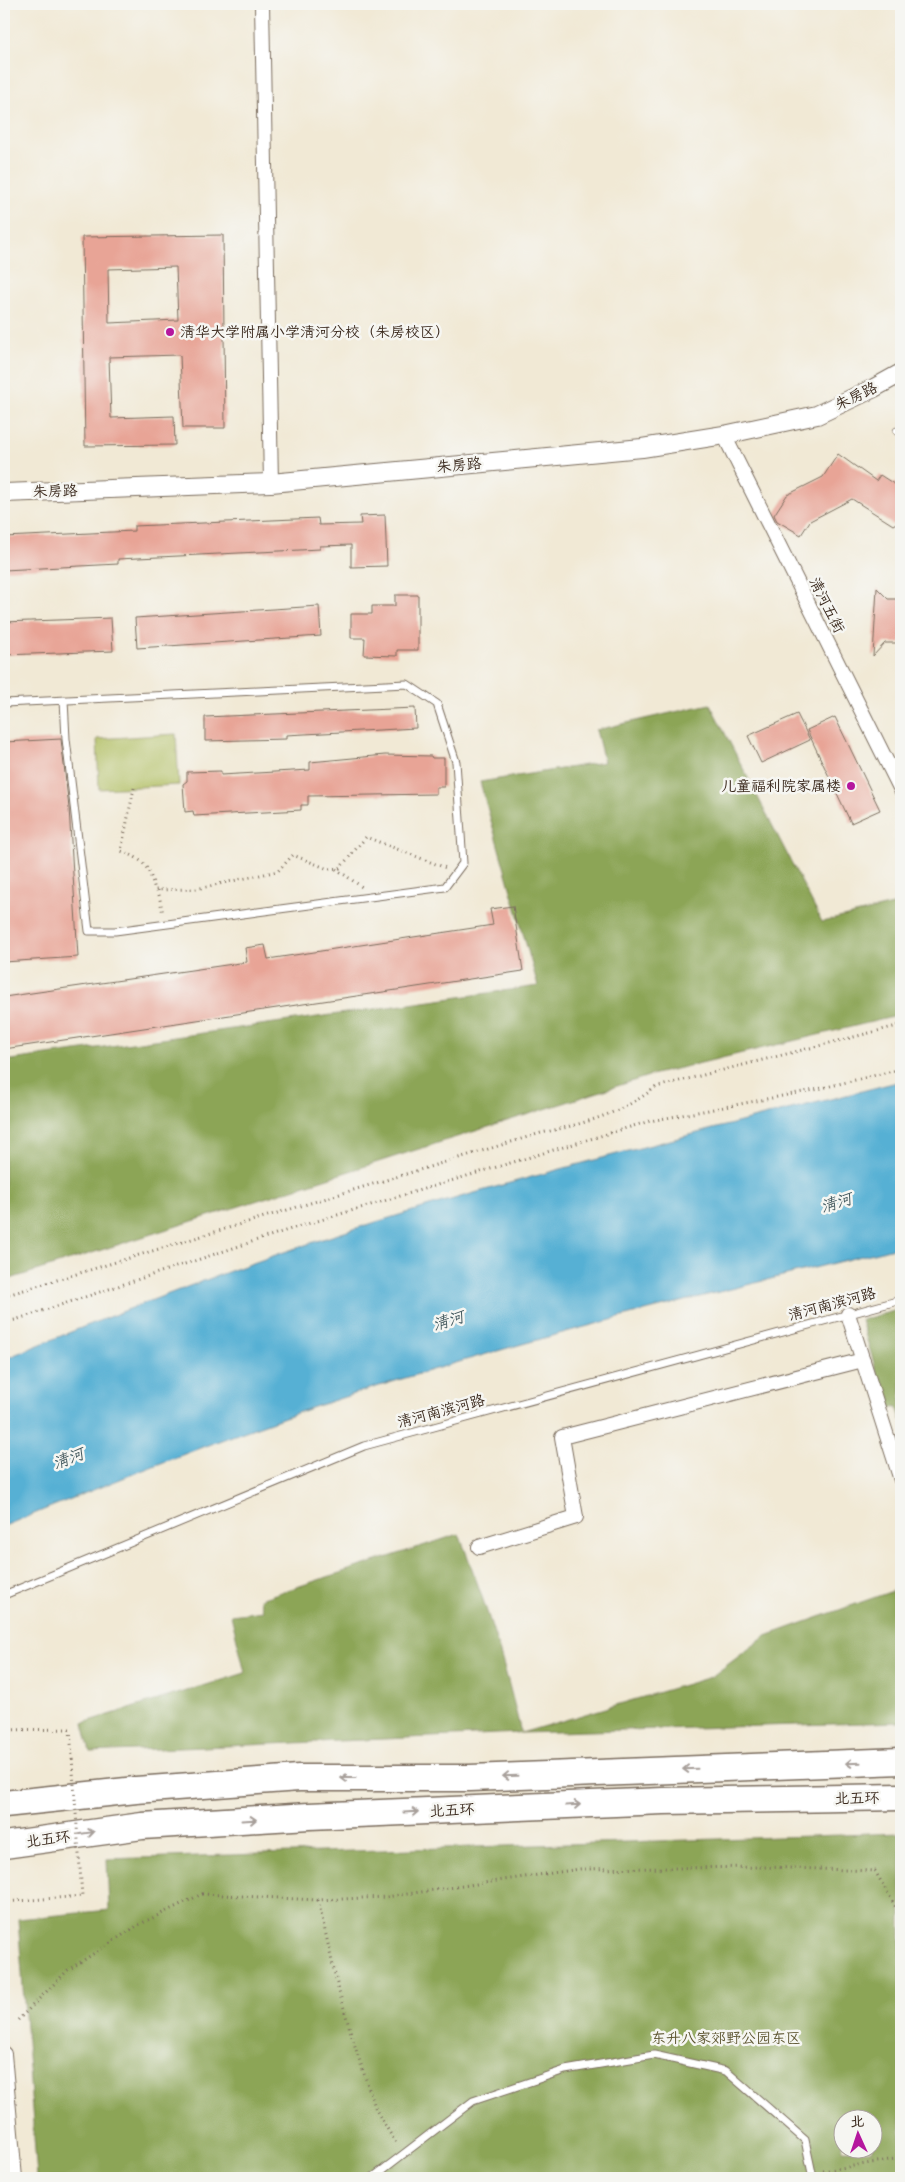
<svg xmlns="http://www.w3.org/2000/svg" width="905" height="2182" font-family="Delius,'LXGW WenKai TC',sans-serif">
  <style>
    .green { fill: #b0be60; stroke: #76743f }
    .forest { fill: #8ca556; stroke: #64683a; fill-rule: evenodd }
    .water { fill: #56b0d4; stroke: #486d79 }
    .building { fill: #e8a496; fill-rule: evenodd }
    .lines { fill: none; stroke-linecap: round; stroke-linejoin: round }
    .service-casing { stroke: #7b6d5e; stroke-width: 9 }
    .minor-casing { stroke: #7b6d5e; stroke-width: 16 }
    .tertiary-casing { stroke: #7b6d5e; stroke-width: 20 }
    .motorway-casing { stroke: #7b6d5e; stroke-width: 29 }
    .path { stroke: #7b6d5e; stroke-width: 3; stroke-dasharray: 1 4; stroke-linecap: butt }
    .service { stroke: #fff; stroke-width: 7 }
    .minor { stroke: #fff; stroke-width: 14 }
    .tertiary { stroke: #fff; stroke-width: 18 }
    .motorway { stroke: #fff; stroke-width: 26 }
    .path-bridge { stroke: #7b6d5e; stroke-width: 3; stroke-dasharray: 1 4; stroke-linecap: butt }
    .oneway { stroke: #a79f9a }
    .poi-dot { fill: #b5179e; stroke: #f6f6f2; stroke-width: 2 }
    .labels { text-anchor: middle; stroke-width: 5; stroke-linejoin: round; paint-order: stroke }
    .poi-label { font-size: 15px; fill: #3b2a1e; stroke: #f6f6f2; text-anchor: start }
    .street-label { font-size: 15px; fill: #3b2a1e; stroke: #f6f6f2 }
    .park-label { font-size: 15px; fill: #5e5632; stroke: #f6f6f2 }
    .water-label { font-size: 16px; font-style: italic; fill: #44595e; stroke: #f6f6f2 }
  </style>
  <rect width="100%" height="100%" fill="#f6f6f2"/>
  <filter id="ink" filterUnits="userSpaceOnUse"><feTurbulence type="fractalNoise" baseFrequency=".02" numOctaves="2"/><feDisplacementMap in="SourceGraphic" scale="10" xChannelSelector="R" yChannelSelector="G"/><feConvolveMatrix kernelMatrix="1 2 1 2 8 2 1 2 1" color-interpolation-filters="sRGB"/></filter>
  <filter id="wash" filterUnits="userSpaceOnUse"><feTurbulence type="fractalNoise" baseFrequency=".0096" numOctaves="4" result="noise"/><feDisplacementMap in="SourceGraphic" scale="20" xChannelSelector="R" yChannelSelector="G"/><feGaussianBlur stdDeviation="1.12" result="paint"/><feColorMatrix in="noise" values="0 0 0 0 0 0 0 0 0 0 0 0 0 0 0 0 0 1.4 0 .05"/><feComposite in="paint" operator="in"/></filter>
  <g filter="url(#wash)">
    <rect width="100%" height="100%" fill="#f1e9d5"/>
    <polygon class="green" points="176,734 179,785 99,789 97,739"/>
    <g class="forest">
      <polygon points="710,704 822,922 901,903 901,1015 655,1074 4,1281 4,1061 538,986 480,782 604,762 596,730"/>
      <polygon points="901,1309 901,1420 897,1406 888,1410 861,1320"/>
      <path d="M459 1534C484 1598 506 1666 521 1733L711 1677 766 1636 901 1588V1722L521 1733 90 1752 83 1723 245 1673 231 1615 263 1611 260 1599Z"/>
      <path d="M901 1833V2178H37L18 1919 109 1910 107 1859ZM842 2120H872V2150H842Z"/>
    </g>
    <path class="water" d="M901 1081V1246C709 1295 515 1341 326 1403 217 1439 110 1483 4 1526V1359C126 1309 250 1261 376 1222 549 1169 726 1126 901 1081Z"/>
    <g id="blocks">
      <g class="building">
        <path d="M223 235 225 428H183L180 355 109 357 111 418 174 416 175 445 85 446 82 237ZM176 267 178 320 109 323 108 269Z"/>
        <polygon points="838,454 876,481 880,475 894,484 901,480 901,520 893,525 852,499 810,521 801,535 777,521 774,515 787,495 823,477"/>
        <polygon points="385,515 387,566 351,567 351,545 320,546 320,549 118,559 118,564 4,570 4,537 134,531 134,526 318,518 319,525 361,524 360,516"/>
        <polygon points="877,588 888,599 901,599 901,643 885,643 873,656"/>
        <polygon points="395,595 418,595 418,650 397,650 397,656 364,655 365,638 351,638 351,614 372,614 372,606 395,606"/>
        <polygon points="319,606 321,636 137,648 135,618"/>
        <polygon points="111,618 113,651 4,655 4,622"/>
        <polygon points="415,708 416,728 286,735 286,739 205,741 205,717"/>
        <polygon points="797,714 810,740 761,763 748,736"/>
        <polygon points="835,717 880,810 851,823 807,730"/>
        <polygon points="61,739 69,808 78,957 4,962 4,742"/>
        <polygon points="385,755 431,756 432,758 444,758 444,787 436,787 436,794 308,796 308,805 301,805 301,810 194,816 193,811 185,812 183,784 187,781 187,772 221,771 221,775 310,770 310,762"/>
        <polygon points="513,906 523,971 4,1049 4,997 247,962 245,948 265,945 268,959 493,925 490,909"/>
      </g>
    </g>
  </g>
  <g filter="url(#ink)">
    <use href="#blocks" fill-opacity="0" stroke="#7b6d5e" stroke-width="1"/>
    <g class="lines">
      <g class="service-casing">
        <g id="service">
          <polyline points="897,431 901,430"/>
          <polyline points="4,703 407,684 437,704 456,762 463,863 445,887 115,931 89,931 66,739 64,700"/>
          <polyline points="4,1595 364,1446 901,1300"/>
          <polyline points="372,2178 473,2101 565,2070 654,2055 726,2071 805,2140 813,2178"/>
        </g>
      </g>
      <g class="minor-casing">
        <g id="minor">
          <polyline points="262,4 271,483"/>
          <polyline points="724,435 901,790"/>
          <polyline points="848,1314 901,1480"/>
          <polyline points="479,1547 576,1517 562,1437 863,1360"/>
          <polyline points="4,2054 15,2178"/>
        </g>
      </g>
      <g class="tertiary-casing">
        <polyline id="tertiary" points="4,493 271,483 642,448 724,435 817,415 874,388 901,373"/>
      </g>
      <g class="motorway-casing">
        <g id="motorway">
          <polyline points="4,1804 136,1790 299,1778 470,1778 901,1761"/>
          <polyline points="4,1845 142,1826 309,1816 663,1801 901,1797"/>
        </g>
      </g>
      <g class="path">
        <path d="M134 788 121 851C144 859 149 867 155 890L196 889 278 871 293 855 328 869 340 868 366 837 446 868"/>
        <polyline points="336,869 362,887"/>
        <polyline points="158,890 163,914"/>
        <path d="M4 1296 541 1133C583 1124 621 1114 656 1087L901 1025"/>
        <polyline points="4,1322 15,1320 294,1228 650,1121 814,1090 901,1069"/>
        <polyline points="4,1730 70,1729"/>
        <polyline points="318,1900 338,1988 353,2040 376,2110 397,2145"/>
        <polyline points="4,1902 82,1896"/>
        <polyline points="18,2020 68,1970 140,1924 202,1894 318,1900 386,1897 580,1869 765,1867 875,1871 901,1916"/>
        <polyline points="823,2171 901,2158"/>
      </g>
      <use href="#service" class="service"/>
      <use href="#minor" class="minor"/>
      <use href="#tertiary" class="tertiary"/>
      <use href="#motorway" class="motorway"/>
      <polyline class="path-bridge" points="70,1729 82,1896"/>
    </g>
    <defs><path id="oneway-shaft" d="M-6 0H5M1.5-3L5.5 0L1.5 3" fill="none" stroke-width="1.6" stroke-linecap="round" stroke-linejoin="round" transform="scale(1.25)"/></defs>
    <g class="oneway">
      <use href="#oneway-shaft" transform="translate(853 1763) rotate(178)"/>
      <use href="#oneway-shaft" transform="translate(690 1769) rotate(178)"/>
      <use href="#oneway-shaft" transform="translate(510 1776) rotate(178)"/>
      <use href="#oneway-shaft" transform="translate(348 1778) rotate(180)"/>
      <use href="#oneway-shaft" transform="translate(573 1805) rotate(-3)"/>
      <use href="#oneway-shaft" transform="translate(411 1812) rotate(-3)"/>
      <use href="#oneway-shaft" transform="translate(249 1820) rotate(-3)"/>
      <use href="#oneway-shaft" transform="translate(87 1833) rotate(-8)"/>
    </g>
  </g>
  <g class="poi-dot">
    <circle cx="170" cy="332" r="5"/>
    <circle cx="851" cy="786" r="5"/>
  </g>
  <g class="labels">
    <g class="poi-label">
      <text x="180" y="337">清华大学附属小学清河分校（朱房校区）</text>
      <text x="841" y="791" text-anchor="end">儿童福利院家属楼</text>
    </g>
    <g class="street-label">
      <text transform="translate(856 396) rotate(-26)" y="5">朱房路</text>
      <text transform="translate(459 465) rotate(-5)" y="5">朱房路</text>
      <text transform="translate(55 491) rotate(-2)" y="5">朱房路</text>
      <text transform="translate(827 605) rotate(63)" y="5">清河五街</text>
      <text transform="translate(832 1304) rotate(-15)" y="5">清河南滨河路</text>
      <text transform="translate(441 1411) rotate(-15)" y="5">清河南滨河路</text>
      <text transform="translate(857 1798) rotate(-1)" y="5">北五环</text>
      <text transform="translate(452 1810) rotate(-3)" y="5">北五环</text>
      <text transform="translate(48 1839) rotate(-8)" y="5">北五环</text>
    </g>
    <g class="park-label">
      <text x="726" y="2043">东升八家郊野公园东区</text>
    </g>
    <g class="water-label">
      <text transform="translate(836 1202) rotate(-17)" y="6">清河</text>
      <text transform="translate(448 1320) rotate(-17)" y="6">清河</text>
      <text transform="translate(68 1458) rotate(-21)" y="6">清河</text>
    </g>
  </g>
  <rect width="905" height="2182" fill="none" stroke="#f6f6f2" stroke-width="20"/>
  <g transform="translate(858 2134) rotate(357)"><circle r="24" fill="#f6f6f2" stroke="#aba49d"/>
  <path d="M0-4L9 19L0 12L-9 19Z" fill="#b5179e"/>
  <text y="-8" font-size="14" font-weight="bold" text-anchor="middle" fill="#3b2a1e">北</text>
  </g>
</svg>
